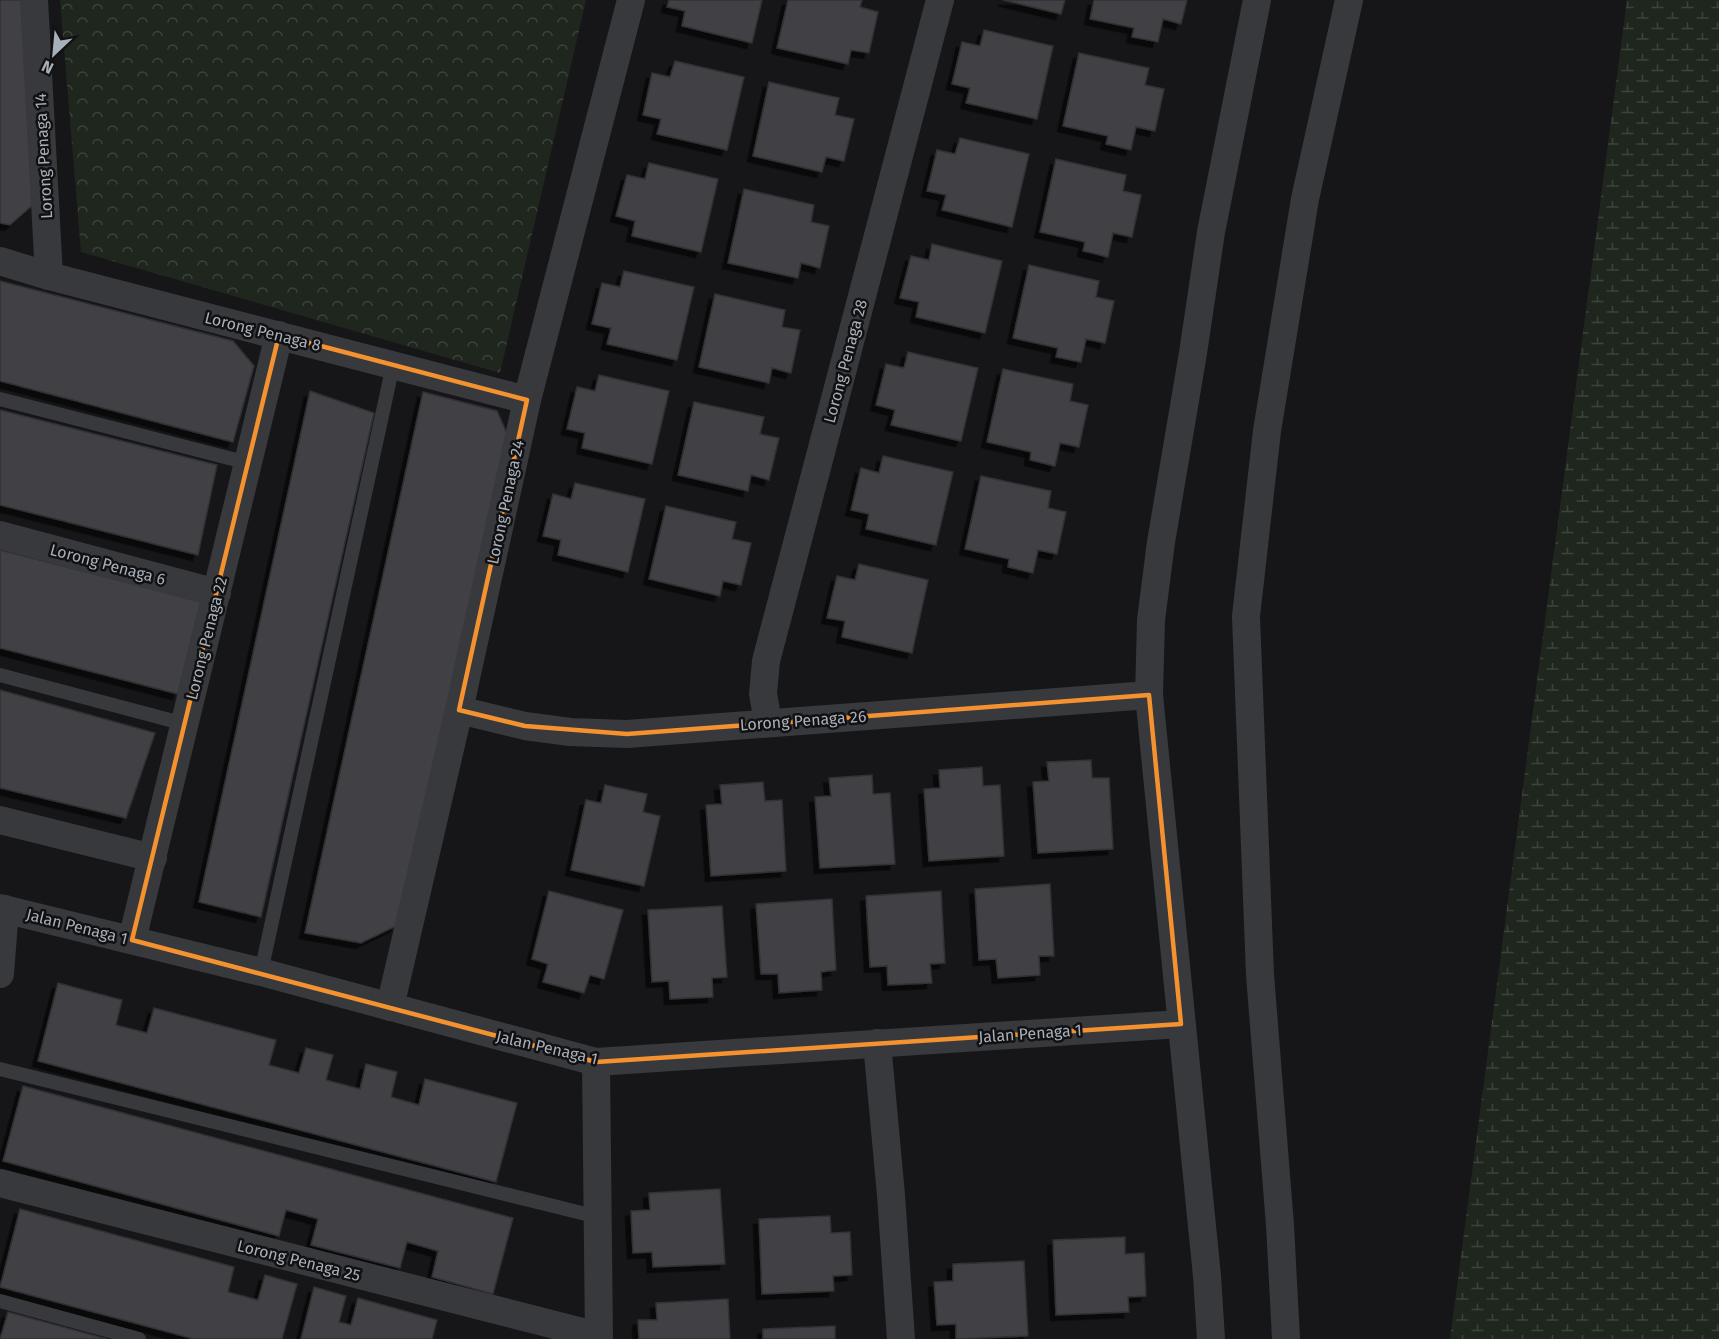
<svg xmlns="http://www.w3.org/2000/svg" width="1719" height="1339" font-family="'Fira Sans',sans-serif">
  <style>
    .wetland { fill: url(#wetland-marsh) }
    .park { fill: url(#park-crowns) }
    .building { fill: #404145; stroke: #303034; stroke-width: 1.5; filter: url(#shadow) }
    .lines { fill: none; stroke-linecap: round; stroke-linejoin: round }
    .lane { stroke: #37393d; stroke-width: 14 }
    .street { stroke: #37393d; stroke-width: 28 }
    .marked { fill: none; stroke: #f59230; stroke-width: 4.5; stroke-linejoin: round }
    .labels { text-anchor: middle; stroke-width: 5; stroke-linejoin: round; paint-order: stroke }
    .street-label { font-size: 16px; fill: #a7afb8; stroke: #111113 }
  </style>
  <defs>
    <pattern id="wetland-marsh" width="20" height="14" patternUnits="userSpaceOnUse" patternTransform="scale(1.5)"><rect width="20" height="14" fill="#1e261e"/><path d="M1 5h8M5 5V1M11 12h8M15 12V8" fill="none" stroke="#3c433d"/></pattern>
    <pattern id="park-crowns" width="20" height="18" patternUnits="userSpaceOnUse" patternTransform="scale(1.5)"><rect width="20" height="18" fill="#1e261e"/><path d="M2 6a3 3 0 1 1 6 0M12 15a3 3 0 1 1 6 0" fill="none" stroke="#3c433d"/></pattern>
    <filter id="shadow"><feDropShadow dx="-5.5" dy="5.5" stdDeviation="0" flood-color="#0009"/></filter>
  </defs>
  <rect width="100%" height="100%" fill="#161618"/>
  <polygon class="wetland" points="1627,0 1719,0 1719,1339 1450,1339"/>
  <polygon class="park" points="60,0 586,0 500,373 81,252"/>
  <g class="building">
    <polygon points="0,0 24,0 34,204 10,225 0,223"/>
    <polygon points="669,0 762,0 752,43 682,26 685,11 667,7"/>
    <polygon points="788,0 862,0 860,7 878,12 869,53 851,50 848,64 777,48"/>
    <polygon points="1003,0 1065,0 1061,14"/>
    <polygon points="1094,0 1187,0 1181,24 1163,19 1158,42 1132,37 1134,28 1090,19"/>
    <polygon points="984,30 1053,46 1037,119 966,103 970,88 952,84 962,42 980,46"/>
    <polygon points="1079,53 1149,68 1145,85 1164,89 1155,131 1136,127 1131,150 1106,144 1108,136 1063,126"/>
    <polygon points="675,61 744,77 727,150 657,134 661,119 643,115 652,73 670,77"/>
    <polygon points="769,82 839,98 835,115 854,119 844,161 826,157 822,172 753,156"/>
    <polygon points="960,138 1029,154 1012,227 942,210 946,195 927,191 937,150 955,154"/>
    <polygon points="1056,159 1126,175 1123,191 1141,195 1132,237 1113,233 1108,257 1083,251 1085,242 1040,232"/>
    <polygon points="649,163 718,179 701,252 632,236 635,221 616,216 627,175 645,179"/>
    <polygon points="744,189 814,205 811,222 829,226 820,268 801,263 798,278 728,263"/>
    <polygon points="932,244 1002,261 985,333 916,317 919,302 900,298 911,256 929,260"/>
    <polygon points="1029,265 1099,281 1096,297 1114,301 1105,343 1086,339 1081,362 1056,357 1058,348 1013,338"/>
    <polygon points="624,271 694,287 677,360 607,344 611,328 592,324 602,283 620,287"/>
    <polygon points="0,281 233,341 254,366 233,442 0,381"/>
    <polygon points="715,294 785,310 782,327 800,330 791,373 772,368 769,383 699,367"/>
    <polygon points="908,352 978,368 961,441 891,425 895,410 876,405 886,364 904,368"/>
    <polygon points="1003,369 1073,384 1070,401 1088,405 1079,447 1060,443 1055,466 1030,460 1031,452 987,442"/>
    <polygon points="599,375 669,391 652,464 582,448 585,433 567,429 577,387 595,391"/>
    <polygon points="310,391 374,413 261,917 199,902"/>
    <polygon points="423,392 497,411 509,438 396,926 361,943 305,933"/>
    <polygon points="694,402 764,417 760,434 779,438 769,480 751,475 748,491 678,475"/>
    <polygon points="0,410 217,465 198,555 0,505"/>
    <polygon points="883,456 953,472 936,545 866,529 869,514 851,510 861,468 879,473"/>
    <polygon points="981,476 1051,491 1048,508 1066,512 1057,554 1038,550 1033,573 1008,567 1009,559 965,549"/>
    <polygon points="575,483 645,499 628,572 558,555 561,540 543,536 553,494 571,499"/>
    <polygon points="666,506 736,522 732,539 751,543 741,585 723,581 720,596 649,579"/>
    <polygon points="0,550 201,601 178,694 0,648"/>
    <polygon points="859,564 928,580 912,653 842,637 845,621 827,618 837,576 855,580"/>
    <polygon points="0,690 155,733 126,818 0,788"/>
    <polygon points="1091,760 1092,778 1109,778 1113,849 1038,853 1033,782 1049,781 1047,762"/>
    <polygon points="982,767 983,786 1000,785 1004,856 929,861 924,789 940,788 939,770"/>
    <polygon points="872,775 873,794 890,793 895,864 820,868 815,797 831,796 829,778"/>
    <polygon points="763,782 765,801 782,800 786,871 711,876 706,805 722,804 720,785"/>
    <polygon points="605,785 647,794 643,812 660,816 644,886 571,870 586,800 601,803"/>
    <polygon points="1050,884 1054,956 1039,956 1040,975 998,978 996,959 979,960 975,889"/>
    <polygon points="549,891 623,910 604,979 590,975 584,993 543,982 548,964 532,959"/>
    <polygon points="941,891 945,963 930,964 932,983 888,985 887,966 870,967 866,896"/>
    <polygon points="832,899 836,970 821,972 822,990 779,993 778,974 761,974 756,904"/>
    <polygon points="722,906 727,977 712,978 713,997 670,999 669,981 652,982 648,910"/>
    <polygon points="58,983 122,1000 116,1025 147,1033 154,1008 276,1040 269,1065 299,1073 306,1048 333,1055 326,1080 360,1089 366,1064 397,1072 391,1097 419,1105 425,1079 517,1103 496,1182 38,1061"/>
    <polygon points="23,1086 513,1218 493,1294 432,1277 438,1251 407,1242 400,1268 311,1245 318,1219 286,1210 279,1236 3,1161"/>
    <polygon points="720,1189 725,1264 653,1267 652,1252 633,1253 631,1211 650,1210 649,1193"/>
    <polygon points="20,1209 234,1267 228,1292 258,1300 265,1275 297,1284 282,1339 194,1339 0,1287"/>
    <polygon points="830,1216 831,1233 850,1232 852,1275 833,1276 834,1291 762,1294 759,1219"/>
    <polygon points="1125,1237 1125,1254 1144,1253 1146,1296 1128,1297 1129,1312 1056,1315 1053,1240"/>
    <polygon points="1024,1261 1028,1336 956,1339 956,1324 937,1325 934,1282 953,1281 953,1264"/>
    <polygon points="314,1287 346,1296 339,1322 351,1325 358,1298 437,1320 432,1339 301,1339"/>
    <polygon points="728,1299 730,1339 639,1339 638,1320 657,1320 656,1303"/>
    <polygon points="8,1312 107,1339 0,1339"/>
    <polygon points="835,1326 835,1339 763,1339 763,1329"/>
  </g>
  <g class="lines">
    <g class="lane">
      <polyline points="0,399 248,463"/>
      <polyline points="0,675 185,724"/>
      <polyline points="261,972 393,365"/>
      <polyline points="0,1069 598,1217"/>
      <polyline points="0,1301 139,1339"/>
    </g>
    <g class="street">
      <polyline points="34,0 49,276"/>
      <polyline points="0,261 49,276 527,400"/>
      <polyline points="0,535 217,593"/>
      <polyline points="459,710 525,726 570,732 627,734 1149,695"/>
      <polyline points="768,722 763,694 766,661 940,0"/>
      <polyline points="0,820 153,858"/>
      <polyline points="0,908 261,972 596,1062 1181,1024"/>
      <polyline points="132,940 279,335"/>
      <polyline points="0,974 5,909"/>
      <polyline points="390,1007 459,710 527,400 631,0"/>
      <polyline points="877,1043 891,1195 901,1339"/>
      <polyline points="596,1062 599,1339"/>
      <polyline points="0,1183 598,1336"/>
      <polyline points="1211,1339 1207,1276 1149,695 1151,620 1161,542 1193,353 1211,232 1257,0"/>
      <polyline points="1286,1339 1280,1225 1260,975 1246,616 1267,431 1305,199 1349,0"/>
    </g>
  </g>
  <path class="marked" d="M279 335 527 400 459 710 525 726 627 734 1149 695 1181 1024 596 1062 132 940Z"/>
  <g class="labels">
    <g class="street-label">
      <text transform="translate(43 156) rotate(-93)" y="6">Lorong Penaga 14</text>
      <text transform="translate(263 331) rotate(14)" y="6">Lorong Penaga 8</text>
      <text transform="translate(845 361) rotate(-75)" y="6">Lorong Penaga 28</text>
      <text transform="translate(505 502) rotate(-78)" y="6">Lorong Penaga 24</text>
      <text transform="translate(108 564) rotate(15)" y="6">Lorong Penaga 6</text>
      <text transform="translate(206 638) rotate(-76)" y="6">Lorong Penaga 22</text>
      <text transform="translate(803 720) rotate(-4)" y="6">Lorong Penaga 26</text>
      <text transform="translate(77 926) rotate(14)" y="6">Jalan Penaga 1</text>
      <text transform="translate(1030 1033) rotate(-4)" y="6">Jalan Penaga 1</text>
      <text transform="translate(547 1047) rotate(13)" y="6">Jalan Penaga 1</text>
      <text transform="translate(299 1260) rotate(14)" y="6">Lorong Penaga 25</text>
    </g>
  </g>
  <g transform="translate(54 54) rotate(206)" stroke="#111113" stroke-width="4.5" paint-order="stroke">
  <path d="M0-4.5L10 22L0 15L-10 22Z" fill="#a7afb8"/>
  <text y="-9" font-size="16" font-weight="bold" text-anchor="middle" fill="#a7afb8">N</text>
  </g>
</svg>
